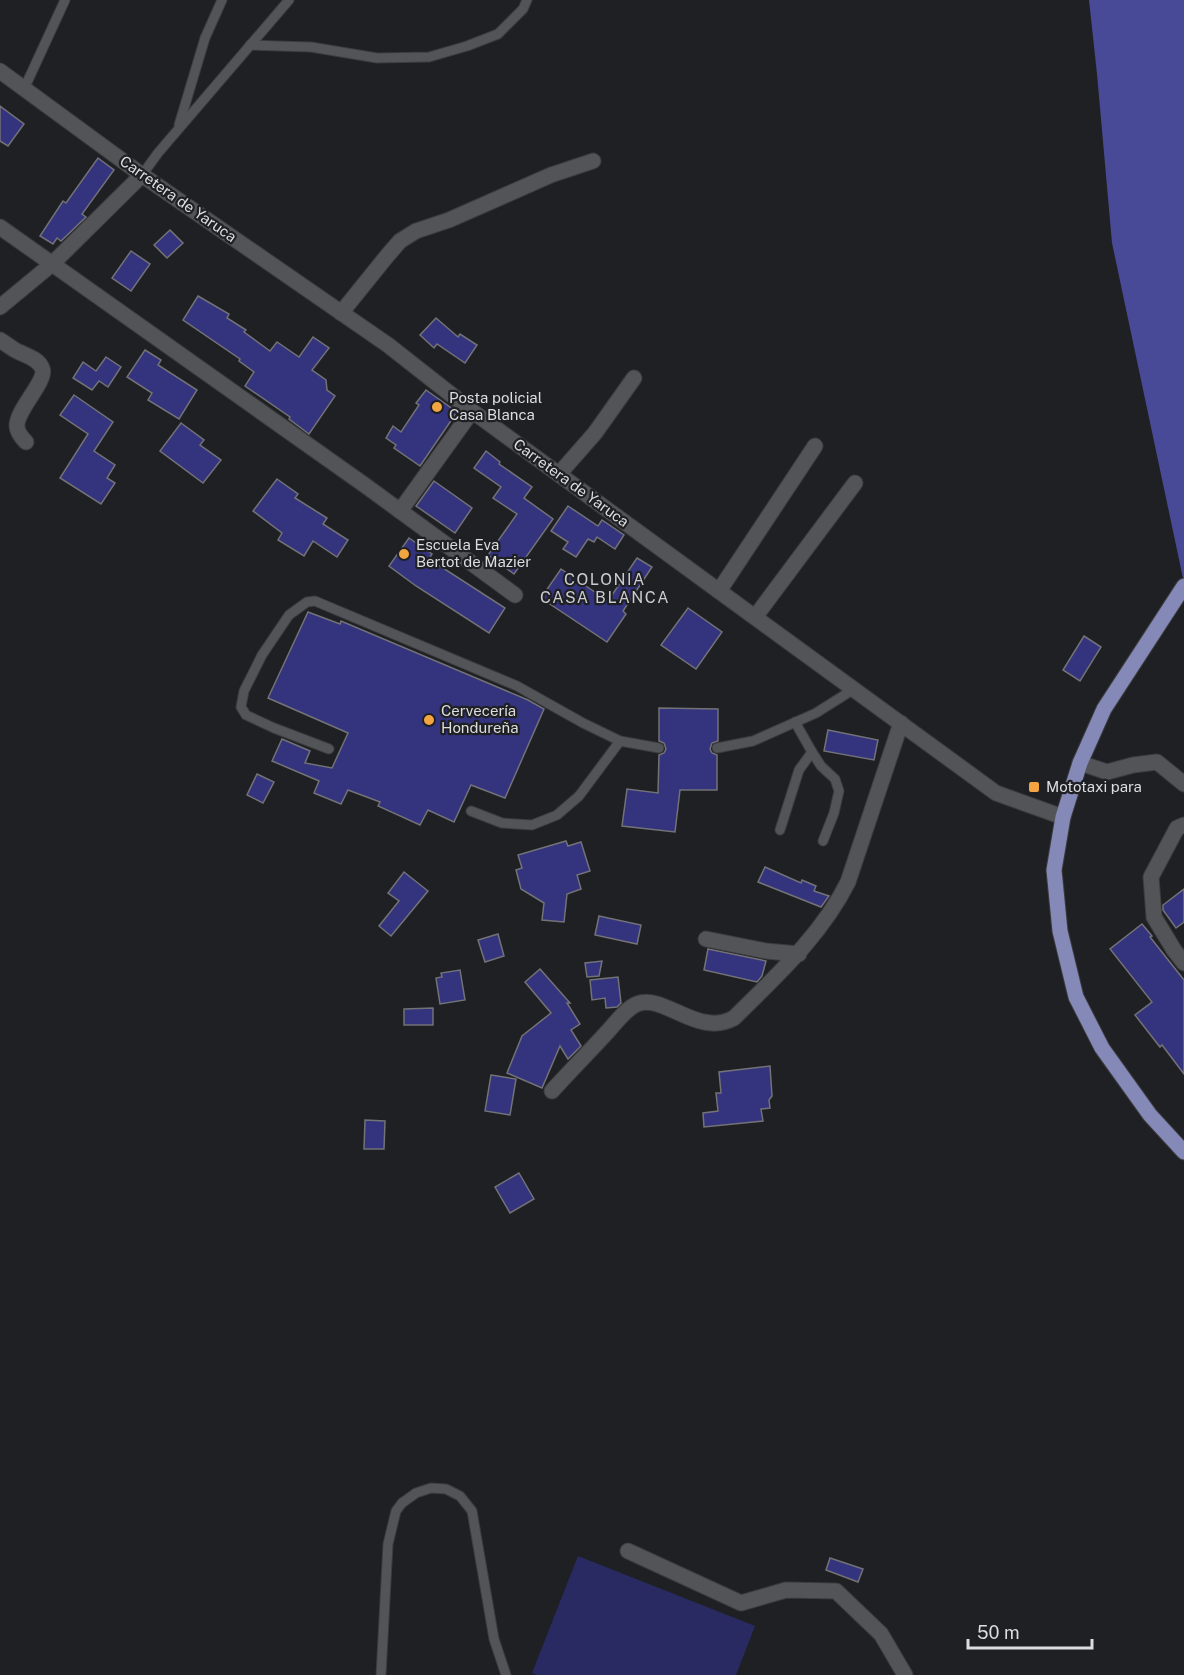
<svg xmlns="http://www.w3.org/2000/svg" width="1184" height="1675" font-family="'Public Sans',sans-serif">
  <style>
    .green { fill: #2a2a62 }
    .water { fill: #484a97 }
    .building { fill: #34337e; stroke: #727277; stroke-width: 1.5 }
    .lines { fill: none; stroke-linecap: round; stroke-linejoin: round }
    .service-casing { stroke: #3c3c3f; stroke-width: 11 }
    .minor-casing { stroke: #3c3c3f; stroke-width: 17 }
    .tertiary-casing { stroke: #3c3c3f; stroke-width: 17 }
    .primary-casing { stroke: #3c3c3f; stroke-width: 17 }
    .service { stroke: #535458; stroke-width: 9 }
    .minor { stroke: #535458; stroke-width: 15 }
    .tertiary { stroke: #535458; stroke-width: 15 }
    .primary { stroke: #8489b7; stroke-width: 15 }
    .poi-dot { fill: #f2a541; stroke: #1f2023; stroke-width: 2 }
    .labels { text-anchor: middle; stroke-width: 4.5; stroke-linejoin: round; paint-order: stroke }
    .street-label { font-size: 15px; fill: #dcdddf; stroke: #1f2023 }
    .poi-label { font-size: 15px; fill: #dcdddf; stroke: #1f2023; text-anchor: start }
    .neighbourhood-label { font-size: 16px; letter-spacing: 1.5px; fill: #cbccd1; stroke: #1f2023 }
  </style>
  <rect width="100%" height="100%" fill="#1f2023"/>
  <polygon class="green" points="578,1556 755,1626 736,1675 537,1675 532,1673"/>
  <polygon class="water" points="1089,0 1184,0 1184,583 1112,243 1097,74"/>
  <g class="building">
    <polygon points="0,106 24,124 8,146 0,141"/>
    <polygon points="98,158 114,170 82,214 86,217 61,241 57,238 53,244 40,236 63,201 66,203"/>
    <polygon points="170,230 183,243 167,258 154,245"/>
    <polygon points="131,251 150,264 131,291 112,278"/>
    <polygon points="198,296 229,314 227,318 246,330 244,332 270,351 277,342 299,357 313,337 329,348 312,370 326,380 327,390 335,396 309,434 289,419 290,417 245,386 254,372 239,361 240,359 183,320"/>
    <polygon points="436,318 458,337 460,334 477,345 465,363 437,344 434,348 420,335"/>
    <polygon points="145,350 161,360 158,365 197,390 179,419 148,400 152,393 127,377"/>
    <polygon points="106,357 121,367 108,387 99,381 92,390 73,378 83,362 96,371"/>
    <polygon points="426,390 457,412 420,466 394,448 396,445 386,438 393,426 401,432 419,405 416,403"/>
    <polygon points="74,395 113,422 94,451 115,465 107,478 115,483 101,504 60,478 88,434 60,415"/>
    <polygon points="181,423 204,440 200,445 221,460 203,483 160,451"/>
    <polygon points="486,451 500,462 499,464 532,487 524,498 553,519 514,574 488,555 517,514 493,498 501,487 474,468"/>
    <polygon points="277,479 298,494 295,498 327,518 323,524 348,540 337,557 313,541 304,556 278,540 282,533 253,511"/>
    <polygon points="434,481 472,508 455,533 416,506"/>
    <polygon points="568,506 598,526 602,520 624,535 615,549 597,537 594,542 588,539 576,557 563,549 568,542 551,531"/>
    <polygon points="409,538 432,554 429,559 505,608 489,633 416,586 389,566"/>
    <polygon points="637,558 652,567 623,611 626,614 607,642 541,598 561,569 608,601"/>
    <polygon points="688,608 722,632 696,669 661,645"/>
    <polygon points="308,612 340,624 341,621 528,700 544,709 505,798 471,785 454,822 428,810 420,825 378,806 380,802 348,790 341,804 314,793 319,781 272,761 282,739 310,751 305,763 332,768 348,733 268,698"/>
    <polygon points="1084,636 1101,647 1080,681 1063,670"/>
    <polygon points="659,708 718,709 718,741 712,743 710,749 712,753 717,755 717,790 680,790 675,832 622,826 627,789 658,793 659,755 664,753 666,749 664,743 659,741"/>
    <polygon points="828,730 878,740 874,760 824,751"/>
    <polygon points="257,774 274,782 263,803 247,795"/>
    <polygon points="566,841 568,846 581,842 590,871 577,875 581,889 567,894 564,922 542,920 544,903 521,889 516,870 522,868 518,855"/>
    <polygon points="765,867 801,883 802,880 816,886 814,891 829,896 821,907 758,882"/>
    <polygon points="404,872 428,891 391,936 379,926 399,901 388,893"/>
    <polygon points="1184,889 1184,922 1176,928 1163,910 1163,905"/>
    <polygon points="599,916 641,925 637,944 595,935"/>
    <polygon points="1142,924 1152,936 1150,937 1184,980 1184,1074 1162,1045 1160,1047 1135,1015 1152,1002 1110,949"/>
    <polygon points="498,934 504,956 485,962 478,940"/>
    <polygon points="708,949 766,961 762,976 757,982 704,970"/>
    <polygon points="602,961 599,976 587,977 585,963"/>
    <polygon points="540,969 570,1003 567,1003 580,1024 571,1030 581,1046 568,1059 560,1046 542,1088 507,1073 522,1036 551,1013 525,982"/>
    <polygon points="460,970 465,1000 440,1004 436,978 442,977 441,973"/>
    <polygon points="618,977 621,1003 617,1007 606,1008 605,998 592,1000 590,980"/>
    <polygon points="433,1008 433,1025 404,1025 404,1009"/>
    <polygon points="770,1066 772,1096 769,1100 770,1108 761,1109 763,1121 704,1127 703,1113 718,1111 716,1093 721,1093 719,1072"/>
    <polygon points="491,1075 516,1079 510,1115 485,1111"/>
    <polygon points="365,1120 385,1121 384,1149 364,1149"/>
    <polygon points="519,1173 534,1199 510,1213 495,1187"/>
    <polygon points="830,1558 863,1569 858,1582 826,1570"/>
  </g>
  <g class="lines">
    <g class="service-casing">
      <g id="service">
        <polyline points="250,45 311,47 377,58 429,57 467,46 498,34 523,9 527,0"/>
        <polyline points="24,89 65,0"/>
        <polyline points="179,125 205,38 222,0"/>
        <polyline points="142,175 158,153 289,0"/>
        <polyline points="795,722 812,752 821,766 835,779 839,791 834,813 823,841"/>
        <polyline points="717,748 753,741 816,713 854,689"/>
        <polyline points="329,749 274,728 246,715 241,707 244,691 262,655 289,615 307,602 315,601 517,686 583,723 620,741 659,748"/>
        <polyline points="471,811 502,823 532,825 557,815 579,796 620,741"/>
        <polyline points="780,830 799,770 812,752"/>
        <polyline points="381,1675 388,1544 396,1511 402,1503 416,1493 431,1488 446,1489 460,1496 472,1511 494,1639 506,1675"/>
      </g>
    </g>
    <g class="minor-casing">
      <g id="minor">
        <polyline points="0,227 366,486 515,595"/>
        <polyline points="0,307 52,264 142,175"/>
        <polyline points="341,313 387,256 400,241 416,231 449,220 551,175 593,161"/>
        <path d="M0 340C5 343 10 347 15 350 24 355 38 358 42 368 48 380 16 410 17 426 17 432 22 438 26 442"/>
        <polyline points="559,474 595,433 634,378"/>
        <polyline points="400,511 472,411"/>
        <polyline points="719,591 815,446"/>
        <polyline points="755,617 855,483"/>
        <polyline points="1080,763 1107,772 1133,765 1157,762 1184,784"/>
        <polyline points="1184,825 1177,828 1151,877 1154,917 1174,950 1184,963"/>
        <polyline points="706,939 766,951 799,954"/>
        <path d="M552 1091C571 1070 591 1050 610 1029 617 1021 627 1008 637 1004 664 993 698 1038 734 1018 776 976 821 936 848 882L901 723"/>
        <polyline points="628,1551 741,1603 786,1590 836,1591 881,1634 905,1675"/>
      </g>
    </g>
    <g class="tertiary-casing">
      <polyline id="tertiary" points="0,71 142,175 388,345 472,411 996,793 1063,817"/>
    </g>
    <g class="primary-casing">
      <polyline id="primary" points="1184,586 1104,709 1080,763 1063,817 1054,870 1060,931 1076,997 1102,1048 1150,1115 1184,1152"/>
    </g>
    <use href="#service" class="service"/>
    <use href="#minor" class="minor"/>
    <use href="#tertiary" class="tertiary"/>
    <use href="#primary" class="primary"/>
  </g>
  <g class="poi-dot">
    <circle cx="437" cy="407" r="6"/>
    <circle cx="404" cy="554" r="6"/>
    <circle cx="429" cy="720" r="6"/>
    <rect x="1028" y="781" width="12" height="12" rx="3"/>
  </g>
  <g class="labels">
    <g class="street-label">
      <text transform="translate(178 199) rotate(35)" y="5">Carretera de Yaruca</text>
      <text transform="translate(571 483) rotate(36)" y="5">Carretera de Yaruca</text>
    </g>
    <g class="poi-label">
      <text x="449" y="403">Posta policial<tspan x="449" dy="17">Casa Blanca</tspan></text>
      <text x="416" y="550">Escuela Eva<tspan x="416" dy="17">Bertot de Mazier</tspan></text>
      <text x="441" y="716">Cervecería<tspan x="441" dy="17">Hondureña</tspan></text>
      <text x="1046" y="792">Mototaxi para</text>
    </g>
    <g class="neighbourhood-label">
      <text x="605" y="585">COLONIA<tspan x="605" dy="18">CASA BLANCA</tspan></text>
    </g>
  </g>
  <path d="M968 1639v9h124v-9" fill="none" stroke="#dcdddf" stroke-width="3"/>
  <text x="977" y="1639" font-size="18" fill="#dcdddf" stroke="#1f2023" stroke-width="4.5" paint-order="stroke">50 m</text>
</svg>
